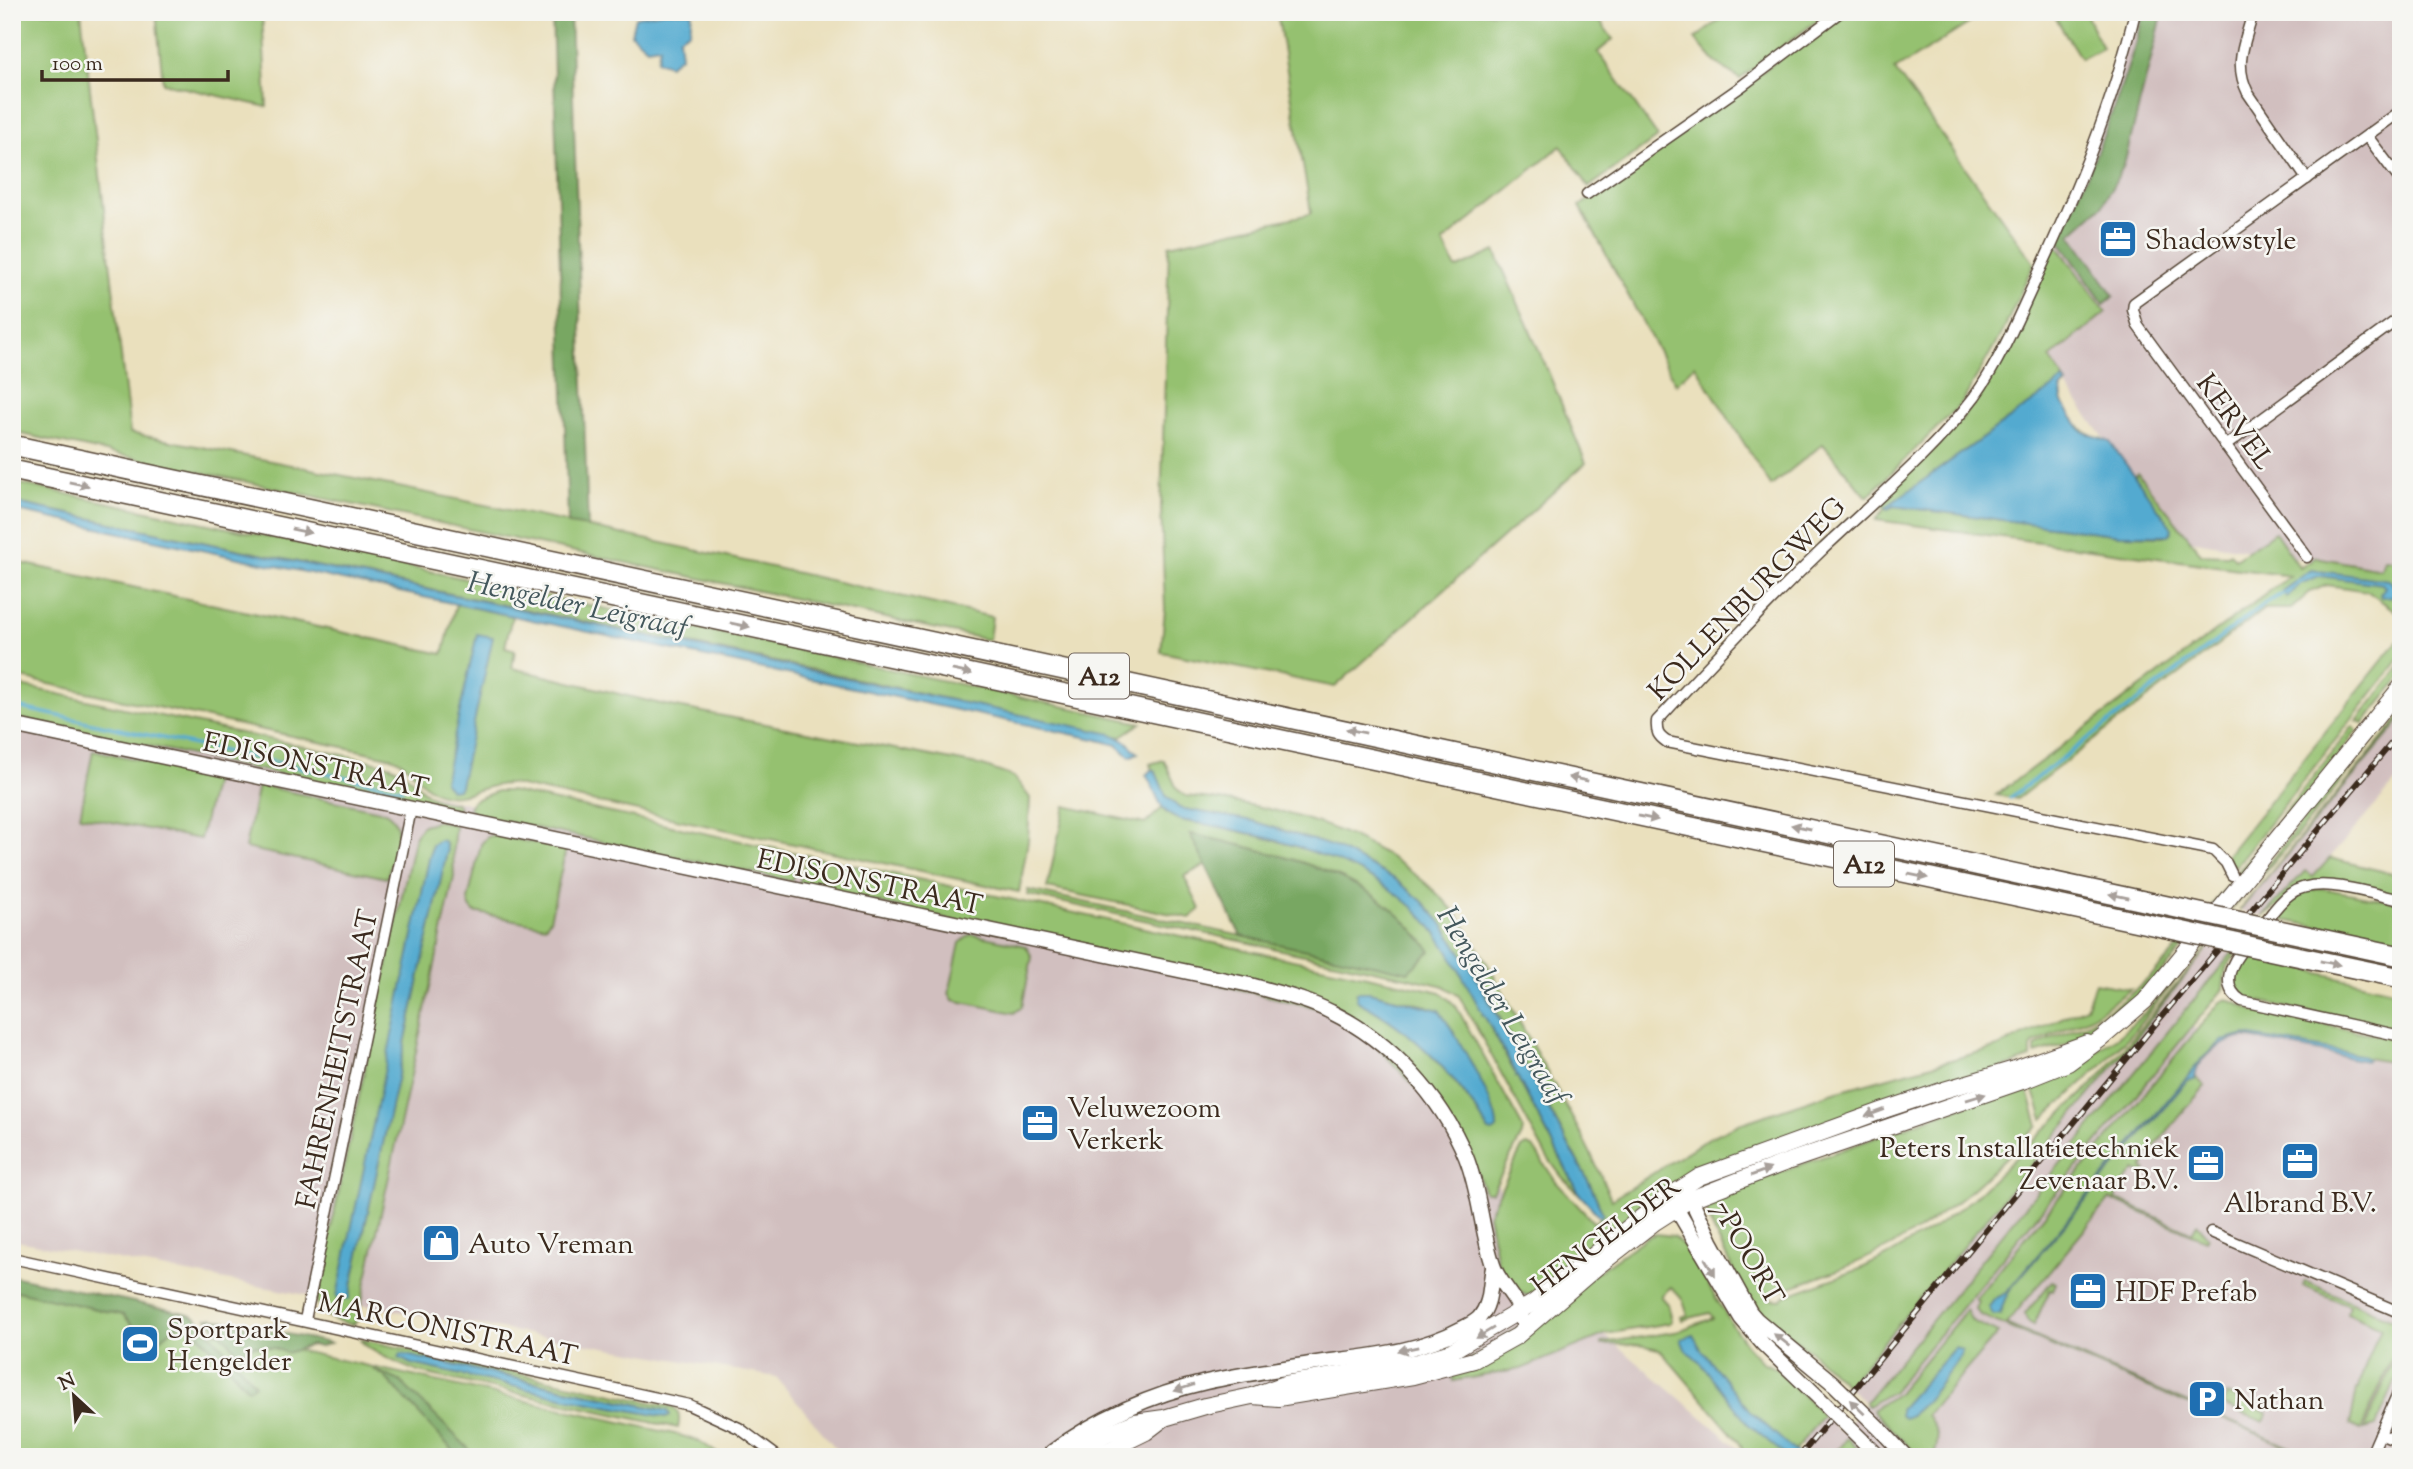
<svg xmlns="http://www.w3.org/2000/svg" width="2413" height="1469" font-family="'Sorts Mill Goudy',serif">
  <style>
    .industrial { fill: #d1bfbf }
    .green { fill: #95c16f; stroke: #687646; stroke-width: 2; fill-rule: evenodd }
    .forest { fill: #78a762; stroke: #5a6840; stroke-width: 2 }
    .water { fill: #53aad0; stroke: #476a77; stroke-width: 2 }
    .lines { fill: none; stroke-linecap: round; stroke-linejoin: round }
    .stream { stroke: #53aad0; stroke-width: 3.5 }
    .minor-casing { stroke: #554536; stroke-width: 13 }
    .tertiary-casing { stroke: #554536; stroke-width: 17 }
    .secondary-casing { stroke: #554536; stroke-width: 18 }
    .motorway-casing { stroke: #554536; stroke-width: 22 }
    .minor { stroke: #fff; stroke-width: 10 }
    .tertiary { stroke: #fff; stroke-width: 14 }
    .secondary { stroke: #fff; stroke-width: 16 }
    .motorway { stroke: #fff; stroke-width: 19 }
    .rail-casing { stroke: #3b2a1e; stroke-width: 6 }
    .rail { stroke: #f6f6f2; stroke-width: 3.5; stroke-dasharray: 10; stroke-linecap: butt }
    .tertiary-bridge-casing { stroke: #554536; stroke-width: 17; stroke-linecap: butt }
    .motorway-bridge-casing { stroke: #554536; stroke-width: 22; stroke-linecap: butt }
    .tertiary-bridge { stroke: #fff; stroke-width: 14 }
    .motorway-bridge { stroke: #fff; stroke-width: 19 }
    .oneway { fill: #a79f9a }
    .labels { text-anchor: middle; stroke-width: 5; stroke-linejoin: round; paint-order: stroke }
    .shield { fill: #f6f6f2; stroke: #73675e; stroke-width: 2 }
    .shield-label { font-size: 26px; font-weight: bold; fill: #3b2a1e }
    .poi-label { font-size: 28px; fill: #3b2a1e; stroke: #f6f6f2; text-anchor: start }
    .street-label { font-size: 28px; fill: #3b2a1e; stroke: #f6f6f2 }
    .water-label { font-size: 30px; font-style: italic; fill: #43575c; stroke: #f6f6f2 }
  </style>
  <rect width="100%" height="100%" fill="#f6f6f2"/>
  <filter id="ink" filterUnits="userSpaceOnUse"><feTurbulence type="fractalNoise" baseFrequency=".0143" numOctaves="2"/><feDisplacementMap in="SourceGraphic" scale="14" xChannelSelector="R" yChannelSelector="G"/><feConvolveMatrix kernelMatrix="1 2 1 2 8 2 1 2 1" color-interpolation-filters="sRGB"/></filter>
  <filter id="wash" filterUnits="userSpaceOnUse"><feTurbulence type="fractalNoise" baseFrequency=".00686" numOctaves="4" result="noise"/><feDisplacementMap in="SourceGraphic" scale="28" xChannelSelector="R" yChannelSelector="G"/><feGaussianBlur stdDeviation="1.57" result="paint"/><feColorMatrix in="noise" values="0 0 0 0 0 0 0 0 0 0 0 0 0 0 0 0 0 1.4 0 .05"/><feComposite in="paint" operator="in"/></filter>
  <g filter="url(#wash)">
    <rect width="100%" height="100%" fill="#eae0bd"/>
    <g class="industrial">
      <polygon points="2135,12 2401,12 2401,576 2178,538 2026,332"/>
      <polygon points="12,706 1227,965 1366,998 1478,1131 1522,1250 1572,1307 1745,1454 1742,1457 843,1457 776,1377 333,1300 12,1240"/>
      <polygon points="2401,720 2401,776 2313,877 2304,871 2263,916 2240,911"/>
      <polygon points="2209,948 2233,953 2187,1027 2401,1064 2401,1457 1813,1457 1800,1445 1823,1415 1842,1433 1865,1403 1847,1386 2117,1062"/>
    </g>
    <g class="green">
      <path d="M12 12H81L130 433C418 489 706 551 992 617L989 640 12 432Z"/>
      <polygon points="156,12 262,12 267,107 163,83"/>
      <polygon points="1277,12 1593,12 1613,39 1598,52 1658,137 1589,187 1561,146 1443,242 1456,269 1495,251 1545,364 1586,463 1335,687 1161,652 1165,609 1161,508 1169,245 1310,214 1311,212"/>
      <polygon points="1730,12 1828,12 1740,79 1715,62 1695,39"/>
      <polygon points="1843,12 1987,12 1895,70 2034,263 2005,327 1962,403 1867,497 1823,444 1771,486 1695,365 1676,384 1580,206"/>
      <polygon points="2052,12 2085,12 2102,48 2081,59"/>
      <path d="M2056 244 2106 312 2050 358 2067 384 2061 389C2060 405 2075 428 2090 434L2009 419 1887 507 1888 509 1894 506 2120 535 2164 536 2171 528 2134 475 2138 473C2158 501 2181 526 2201 554L2227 555 2230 553 2235 559 2275 532 2300 568 2316 557 2381 569 2384 559 2401 561V615L2367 591 2327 585 2310 592 2291 609H2264L2017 799 1996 795 2290 576 1876 520 1886 507 1876 504 1962 419Z"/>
      <polygon points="12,482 1141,723 1120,737 834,674 12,502"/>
      <path d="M12 561 443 654 456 604 512 616 505 647 515 650 512 668 661 704 983 766 1014 777 1030 798 1028 841 1019 892 511 784C484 782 458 806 432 790 417 782 411 765 394 758L12 676Z"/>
      <polygon points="2401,637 2401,657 2236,866 2231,865 2226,856"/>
      <polygon points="2401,666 2401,678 2364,723 2357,721"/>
      <path d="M12 684 385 764C419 773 416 801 456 803L459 807 454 811 12 717Z"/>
      <polygon points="2401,698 2401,706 2304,827 2231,910"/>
      <polygon points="2401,716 2401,720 2239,911"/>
      <polygon points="2353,726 2357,731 2217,906 2212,905"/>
      <polygon points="93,750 215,776 200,839 80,816"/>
      <path d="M1164 760 1177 789 1186 796C1284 805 1386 834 1453 910 1464 922 1471 937 1479 950 1498 981 1514 1012 1531 1043 1559 1095 1590 1145 1611 1200L1709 1138 1739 1124 1834 1092 1998 1047 2086 1007 2095 983 2131 989 2091 1017 2034 1043 2031 1047V1058L1733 1158 1533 1295H1526L1513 1289 1497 1261 1488 1215 1522 1148 1527 1145 1533 1147 1556 1182 1594 1223 1603 1214 1591 1186 1493 1005 1447 930 1422 901 1395 879 1334 847 1253 821 1179 808 1166 796 1150 764Z"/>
      <path d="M258 785 385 812C409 825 392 857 387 878L245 848Z"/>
      <polygon points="497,791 510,791 796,853 792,881 474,815 469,807 474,800"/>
      <path d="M1065 806 1145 824 1162 808C1173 824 1199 822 1216 826 1282 841 1356 859 1409 903 1443 931 1462 977 1484 1014L1482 1015 1485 1017 1580 1195 1562 1177 1545 1154 1463 1003 1459 996 1444 986 1406 977 1028 895V890L1408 972 1382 901C1370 894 1357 886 1344 880 1296 858 1243 846 1191 834L1206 865 1184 876 1200 909 1190 918 1047 888Z"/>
      <path d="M438 821 455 825 453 848 454 877 358 1319 353 1325C335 1320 320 1319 316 1298L415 835 423 825ZM446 844 447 851 349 1299 338 1298 432 845Z"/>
      <polygon points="493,835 566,849 550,920 545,926 474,912 470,907 468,900 481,844 487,837"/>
      <path d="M806 855 1441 992 1456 1006 1523 1128 1522 1135 1492 1192H1485L1462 1136 1347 1015 799 884ZM1369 992 1427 1006 1450 1026 1487 1096 1489 1131C1468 1095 1439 1061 1409 1034 1392 1019 1374 1008 1357 993Z"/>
      <polygon points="2330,858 2401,876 2401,897 2318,881 2263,916 2305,871 2313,877"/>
      <path d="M2321 888 2401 903V942L2272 918C2287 902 2299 892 2321 888Z"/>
      <polygon points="971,934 1026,946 1032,957 1022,1007 1014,1013 953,1000 949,993 960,943"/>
      <path d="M2183 942 2187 943C2155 981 2120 1023 2072 1042 2060 1047 2047 1050 2035 1054V1047L2039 1044C2054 1037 2069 1032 2084 1025 2124 1004 2154 976 2183 942Z"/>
      <path d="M2200 946H2203L2134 1031 2102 1065 2043 1119 2031 1082C2053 1071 2077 1061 2099 1049 2141 1025 2170 982 2200 946Z"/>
      <path d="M2208 947 2117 1062 1847 1386 1809 1350 1773 1325 1746 1298 1707 1216 1708 1207 1720 1194 2026 1083 2038 1126C1996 1167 1954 1211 1902 1240 1864 1262 1823 1276 1782 1290L1776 1289 1770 1294V1299L1781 1300 1785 1296 1860 1269 1889 1255 1935 1227 1971 1200 2098 1079Z"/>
      <polygon points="2232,953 2236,954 2226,968 2223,989 2220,993 1893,1391 1868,1406 1865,1403"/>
      <path d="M2242 955 2401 992V1033L2241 997C2232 981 2232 971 2242 955Z"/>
      <path d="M2227 999 2252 1010 2392 1038 2390 1052 2397 1053 2401 1040V1064L2244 1037C2217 1039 2209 1054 2191 1073L2205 1086 2145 1158 2147 1159 2143 1169 2146 1170 2145 1174 2135 1170 2119 1189 2116 1199 2192 1233 2197 1224 2208 1237 2206 1240 2110 1199 2006 1324 2312 1457 1980 1315 1975 1309 1978 1301 1975 1299 2220 1002Z"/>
      <path d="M1656 1234 1673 1236 1685 1247 1733 1326 1747 1346 1762 1362 1776 1368 1823 1415 1790 1457H1746L1739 1442 1661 1351C1647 1343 1617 1344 1601 1345V1343L1675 1332 1713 1318 1710 1313 1682 1320 1681 1317 1688 1315 1683 1300 1671 1287 1661 1296 1668 1304 1672 1321 1670 1323 1606 1334 1521 1369 1453 1381 1452 1373 1647 1237Z"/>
      <polygon points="2052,1281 2056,1283 2053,1290 2050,1289 2034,1325 2027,1321 2025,1314"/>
      <polygon points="2305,1281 2401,1324 2401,1337 2361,1430 2350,1425 2357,1389 2359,1389 2363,1372 2381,1328 2347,1313 2349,1305 2303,1286"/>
      <polygon points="12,1287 679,1435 701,1442 722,1457 12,1457"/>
      <path d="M1966 1310 1972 1321 1998 1333 1927 1415C1938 1430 1941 1440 1933 1457H1919L1872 1410 1898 1393Z"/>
      <path d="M360 1339 673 1407C680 1413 680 1419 678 1428L422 1373C409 1369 365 1350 360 1339ZM426 1358 664 1410 668 1411V1417L580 1401 412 1364Z"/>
      <polygon points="2401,1344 2401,1369 2376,1426 2364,1429"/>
      <polygon points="2227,1394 2268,1413 2264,1422 2222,1405"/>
      <polygon points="1847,1438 1866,1457 1832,1457"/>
    </g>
    <g class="forest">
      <polygon points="552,12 570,12 588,527 568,524"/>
      <path d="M2144 12H2163L2124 165 2102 206 2071 234 2114 296 2104 304 2059 240C2092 166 2124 91 2144 12Z"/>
      <path d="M1190 834C1255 848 1327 863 1382 901 1401 915 1417 933 1431 951L1408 972 1241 936Z"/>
      <polygon points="12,1276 189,1314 197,1318 255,1384 248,1389 185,1319 152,1346 123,1315 12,1290"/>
      <polygon points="207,1318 211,1318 330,1343 320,1347 311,1345 287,1353 274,1348 253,1345 243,1357"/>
      <polygon points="373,1369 400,1381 477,1457 459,1457 384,1376"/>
    </g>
    <g class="water">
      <polygon points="664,12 692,12 690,31 679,38 681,56 669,65 657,61 660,46 647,48 631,34 635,17"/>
      <polygon points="2064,380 2067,384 2061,389 2062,402 2082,431 2110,442 2172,528 2171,532 2168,535 2120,535 1894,506 1888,509 1886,507"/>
      <polygon points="12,502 1112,734 1127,742 1138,753 1130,757 1117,745 1094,739 12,510"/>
      <polygon points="2311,570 2389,580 2401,593 2398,596 2381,597 2380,594 2385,587 2382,584 2319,576 2300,584 2287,597 2282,591"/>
      <polygon points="477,634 493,637 460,786 458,789 451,790 444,782"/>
      <path d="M1151 770H1155L1166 796 1179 808 1253 821 1334 847 1395 879 1422 901 1441 922 1471 968 1591 1186 1603 1214 1600 1217 1580 1195 1517 1076 1515 1077 1516 1073 1485 1017 1482 1015 1483 1014C1464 981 1447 942 1421 915 1366 858 1257 832 1181 820 1158 814 1158 793 1146 775Z"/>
      <polygon points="439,840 444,841 447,851 349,1299 339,1299 337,1296 432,845"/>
      <path d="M1357 992H1369L1439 1010C1454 1031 1499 1106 1497 1129L1493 1132 1489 1131C1459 1078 1413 1030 1359 1002L1356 999Z"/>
      <path d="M2246 1035 2360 1055 2367 1059 2365 1061 2246 1037C2225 1039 2196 1057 2195 1079L2188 1080 2012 1287 2005 1299 2000 1314 1993 1315 1989 1307 1995 1298 2006 1293 2203 1058 2222 1041Z"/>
      <polygon points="1693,1335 1701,1349 1751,1412 1801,1457 1787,1457 1748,1424 1700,1362 1685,1349 1681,1339"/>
      <path d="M1955 1347 1962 1350 1961 1356C1948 1371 1920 1416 1903 1418L1900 1415V1409Z"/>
      <polygon points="401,1354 668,1411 670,1415 666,1417 580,1401 412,1364 399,1358"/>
    </g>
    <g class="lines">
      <g class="stream">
        <polyline points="12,706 402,789"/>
        <polyline points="2010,798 2266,603 2284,593"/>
      </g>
    </g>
  </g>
  <g filter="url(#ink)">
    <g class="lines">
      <g class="minor-casing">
        <g id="minor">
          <path d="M2135 12C2113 105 2076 193 2036 279 2018 318 2000 361 1975 396 1932 453 1874 501 1822 550 1765 605 1711 663 1657 721 1656 732 1658 736 1667 742L2213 850 2226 863 2232 875"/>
          <path d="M2253 12C2245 44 2233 63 2248 93L2307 179"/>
          <polyline points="2367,136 2401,181"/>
          <polyline points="1587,194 1739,88 1840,12"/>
          <polyline points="2225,446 2401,317"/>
          <polyline points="2307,557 2138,326 2133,310 2134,303 2401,111"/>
          <path d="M2261 927C2270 916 2278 903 2290 894 2317 874 2370 894 2401 900"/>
          <path d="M2246 945C2232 961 2218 986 2242 1001L2401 1036"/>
          <polyline points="2211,1232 2401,1313"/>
          <polyline points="12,1258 689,1405 739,1428 778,1457"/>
          <polyline points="305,1320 411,809"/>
          <polyline points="2380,1434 2401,1443"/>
          <polyline points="2370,1457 2401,1386"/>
        </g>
      </g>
      <g class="tertiary-casing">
        <g id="tertiary">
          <path d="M12 725 1250 985C1277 993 1306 999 1331 1012 1390 1041 1441 1096 1466 1157 1480 1192 1481 1230 1493 1265 1499 1285 1521 1299 1522 1321"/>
          <polyline points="1819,1398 1763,1344 1741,1318 1676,1208 1678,1190 1691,1199 1711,1241 1750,1312 1757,1320 1834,1384"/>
          <polyline points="1881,1430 1906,1457"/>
          <polyline points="1864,1442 1879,1457"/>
          <path d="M1051 1457 1052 1452C1096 1419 1153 1394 1206 1382 1242 1374 1280 1369 1317 1363 1366 1356 1417 1353 1461 1329 1467 1326 1474 1323 1479 1318 1492 1303 1489 1285 1493 1268"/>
        </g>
      </g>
      <g class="secondary-casing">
        <g id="secondary">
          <polyline points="1252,1396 1278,1398 1413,1376 1474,1360 1517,1336 1597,1267 1655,1222 1691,1199 1784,1163 2028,1079 2068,1063 2102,1038 2145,1001 2401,687"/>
          <polyline points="1066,1457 1106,1434 1135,1422 1164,1418 1205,1406 1252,1396 1285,1384 1418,1362 1448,1353 1533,1303 1666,1198 1699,1177 1884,1110 1944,1090 2015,1069 2087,1043"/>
          <polyline points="1095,1457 1146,1432 1163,1419"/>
        </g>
      </g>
      <g class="motorway-casing">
        <g id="motorway">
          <polyline points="12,445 2186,910"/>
          <polyline points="12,470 2171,929"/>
          <polyline points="2279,930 2401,956"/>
          <polyline points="2263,949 2401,978"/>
        </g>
      </g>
      <use href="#minor" class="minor"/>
      <use href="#tertiary" class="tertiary"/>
      <use href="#secondary" class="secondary"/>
      <use href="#motorway" class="motorway"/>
      <g class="rail-casing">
        <polyline id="rail" points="1799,1457 2152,1028 2401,732"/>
      </g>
      <use href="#rail" class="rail"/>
      <g class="tertiary-bridge-casing">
        <g id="tertiary-bridge">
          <polyline points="1834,1384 1881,1430"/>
          <polyline points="1819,1398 1864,1442"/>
        </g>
      </g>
      <g class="motorway-bridge-casing">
        <g id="motorway-bridge">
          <polyline points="2186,910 2279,930"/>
          <polyline points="2171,929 2263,949"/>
        </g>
      </g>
      <use href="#tertiary-bridge" class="tertiary-bridge"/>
      <use href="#motorway-bridge" class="motorway-bridge"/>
    </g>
    <defs><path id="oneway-solid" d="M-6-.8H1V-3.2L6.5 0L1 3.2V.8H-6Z" transform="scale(1.75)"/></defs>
    <g class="oneway">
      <use href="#oneway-solid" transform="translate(79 484) rotate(12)"/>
      <use href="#oneway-solid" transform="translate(301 531) rotate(12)"/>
      <use href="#oneway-solid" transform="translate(740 625) rotate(12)"/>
      <use href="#oneway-solid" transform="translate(962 672) rotate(12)"/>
      <use href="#oneway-solid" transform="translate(1356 731) rotate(-168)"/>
      <use href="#oneway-solid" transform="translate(1578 779) rotate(-168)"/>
      <use href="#oneway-solid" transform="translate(1648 818) rotate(12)"/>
      <use href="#oneway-solid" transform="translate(1801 827) rotate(-168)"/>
      <use href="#oneway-solid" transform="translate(1918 876) rotate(12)"/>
      <use href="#oneway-solid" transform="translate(2119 896) rotate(-168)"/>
      <use href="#oneway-solid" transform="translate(2330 963) rotate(12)"/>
      <use href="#oneway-solid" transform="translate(1976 1097) rotate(-17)"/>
      <use href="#oneway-solid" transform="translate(1875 1113) rotate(160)"/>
      <use href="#oneway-solid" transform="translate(1761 1172) rotate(-20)"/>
      <use href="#oneway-solid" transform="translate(1710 1267) rotate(59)"/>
      <use href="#oneway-solid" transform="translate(1485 1333) rotate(149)"/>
      <use href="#oneway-solid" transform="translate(1782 1340) rotate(-143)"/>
      <use href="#oneway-solid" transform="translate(1408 1349) rotate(168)"/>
      <use href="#oneway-solid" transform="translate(1184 1388) rotate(162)"/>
      <use href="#oneway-solid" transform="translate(1857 1407) rotate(-136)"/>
    </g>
  </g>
  <defs>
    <g id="office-square" transform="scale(2.0125)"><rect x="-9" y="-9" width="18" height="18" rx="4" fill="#1f6fb2" stroke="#f6f6f2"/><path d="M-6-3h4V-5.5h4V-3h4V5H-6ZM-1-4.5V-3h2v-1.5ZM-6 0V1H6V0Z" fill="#fff"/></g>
    <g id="shop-square" transform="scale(2.0125)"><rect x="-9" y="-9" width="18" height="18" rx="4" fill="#1f6fb2" stroke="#f6f6f2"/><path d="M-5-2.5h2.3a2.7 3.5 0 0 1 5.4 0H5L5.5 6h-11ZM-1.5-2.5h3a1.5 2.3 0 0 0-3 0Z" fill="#fff"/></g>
    <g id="stadium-square" transform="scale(2.0125)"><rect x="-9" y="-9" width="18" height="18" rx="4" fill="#1f6fb2" stroke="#f6f6f2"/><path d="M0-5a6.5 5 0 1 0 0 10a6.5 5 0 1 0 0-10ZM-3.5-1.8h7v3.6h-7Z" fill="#fff"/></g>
    <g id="parking-square" transform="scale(2.0125)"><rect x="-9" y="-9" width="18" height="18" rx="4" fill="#1f6fb2" stroke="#f6f6f2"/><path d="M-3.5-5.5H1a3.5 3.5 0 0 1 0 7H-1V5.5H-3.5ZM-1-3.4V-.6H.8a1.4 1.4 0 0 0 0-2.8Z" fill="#fff"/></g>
  </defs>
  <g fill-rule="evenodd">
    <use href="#office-square" x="2118" y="239"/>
    <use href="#office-square" x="1040" y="1123"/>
    <use href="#office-square" x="2300" y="1161"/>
    <use href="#office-square" x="2206" y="1163"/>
    <use href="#shop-square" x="441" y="1243"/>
    <use href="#office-square" x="2088" y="1291"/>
    <use href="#stadium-square" x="140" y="1344"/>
    <use href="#parking-square" x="2207" y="1399"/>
  </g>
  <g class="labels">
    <g class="shield">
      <rect x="1069" y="653.5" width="60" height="45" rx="5"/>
      <rect x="1834" y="841.5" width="60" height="45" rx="5"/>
    </g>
    <g class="shield-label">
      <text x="1099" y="685">A12</text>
      <text x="1864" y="873">A12</text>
    </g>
    <g class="poi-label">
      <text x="2145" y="249">Shadowstyle</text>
      <text x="1067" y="1117">Veluwezoom<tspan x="1067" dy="32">Verkerk</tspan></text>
      <text x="2179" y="1157" text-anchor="end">Peters Installatietechniek<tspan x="2179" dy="32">Zevenaar B.V.</tspan></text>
      <text x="2300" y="1212" text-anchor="middle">Albrand B.V.</text>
      <text x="468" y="1253">Auto Vreman</text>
      <text x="2115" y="1301">HDF Prefab</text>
      <text x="167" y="1338">Sportpark<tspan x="167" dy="32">Hengelder</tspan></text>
      <text x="2234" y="1409">Nathan</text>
    </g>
    <g class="street-label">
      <text transform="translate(2236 421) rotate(54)" y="10">KERVEL</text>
      <text transform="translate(1746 598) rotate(-46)" y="10">KOLLENBURGWEG</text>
      <text transform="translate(316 764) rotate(12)" y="10">EDISONSTRAAT</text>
      <text transform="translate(870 881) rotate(12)" y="10">EDISONSTRAAT</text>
      <text transform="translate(336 1059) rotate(-78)" y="10">FAHRENHEITSTRAAT</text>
      <text transform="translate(1605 1235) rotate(-37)" y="10">HENGELDER</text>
      <text transform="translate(1749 1252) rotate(60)" y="10">7POORT</text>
      <text transform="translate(448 1328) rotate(12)" y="10">MARCONISTRAAT</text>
    </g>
    <g class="water-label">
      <text transform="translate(578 604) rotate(12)" y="10">Hengelder Leigraaf</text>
      <text transform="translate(1503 1005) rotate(59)" y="10">Hengelder Leigraaf</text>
    </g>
  </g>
  <rect width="2413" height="1469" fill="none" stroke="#f6f6f2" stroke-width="42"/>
  <g transform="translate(74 1396) rotate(334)" stroke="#f6f6f2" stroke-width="5" paint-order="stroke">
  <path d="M0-5L12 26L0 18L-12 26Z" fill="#3b2a1e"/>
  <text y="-10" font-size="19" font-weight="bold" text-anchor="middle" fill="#3b2a1e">N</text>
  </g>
  <path d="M42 70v10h186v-10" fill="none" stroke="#3b2a1e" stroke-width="3.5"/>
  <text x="52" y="70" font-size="21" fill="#3b2a1e" stroke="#f6f6f2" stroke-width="5" paint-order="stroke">100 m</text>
</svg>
